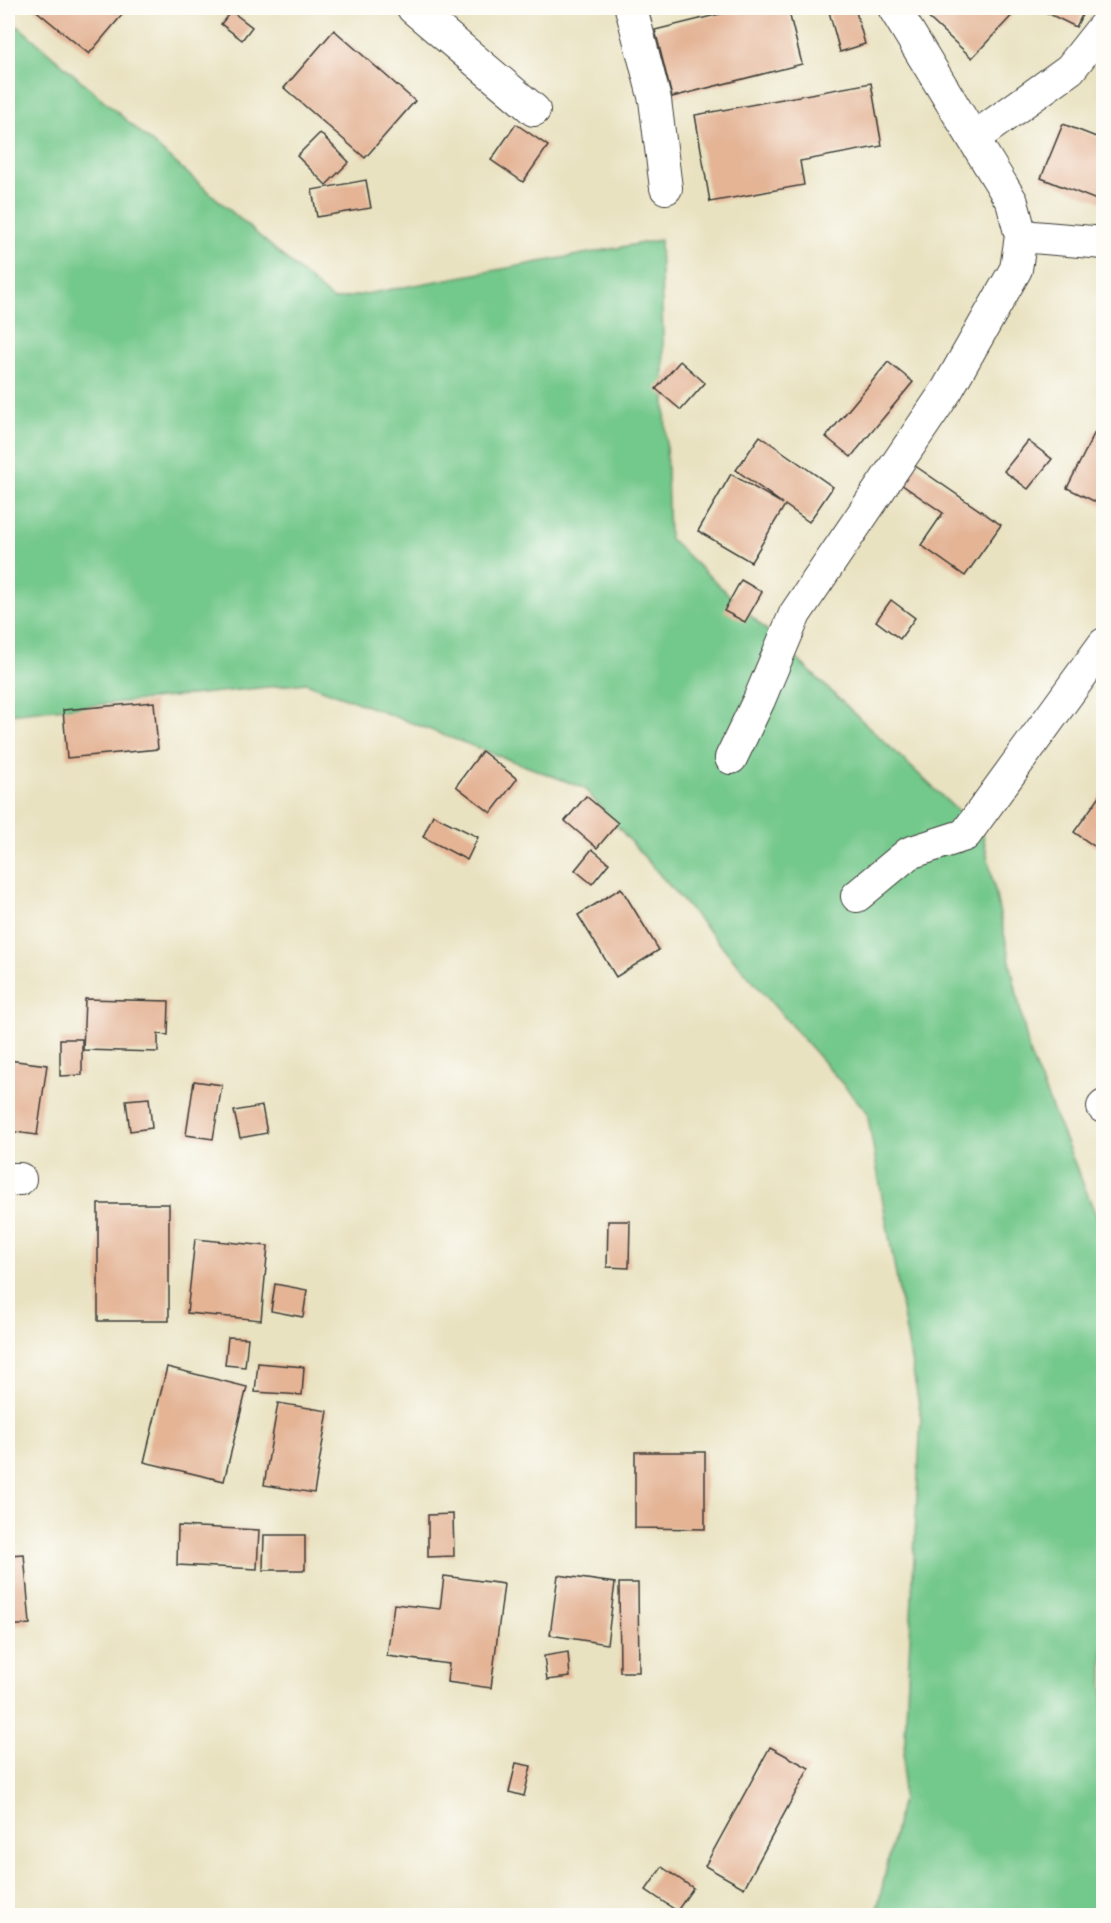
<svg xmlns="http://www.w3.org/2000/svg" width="1111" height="1923" font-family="'Architects Daughter',sans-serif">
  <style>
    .green { fill: #73c88b; stroke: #487254; stroke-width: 1.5 }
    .building { fill: #e4b495 }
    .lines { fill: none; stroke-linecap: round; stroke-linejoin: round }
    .street-casing { stroke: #3b3a35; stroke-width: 34 }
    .street { stroke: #fff; stroke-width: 32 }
  </style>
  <rect width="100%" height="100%" fill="#fdfcf7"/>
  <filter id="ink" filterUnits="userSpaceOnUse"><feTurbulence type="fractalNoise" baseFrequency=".0167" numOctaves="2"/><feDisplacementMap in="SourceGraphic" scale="12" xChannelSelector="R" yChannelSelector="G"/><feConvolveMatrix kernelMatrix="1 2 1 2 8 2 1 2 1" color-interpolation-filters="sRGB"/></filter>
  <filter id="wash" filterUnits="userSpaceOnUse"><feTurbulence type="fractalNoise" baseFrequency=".008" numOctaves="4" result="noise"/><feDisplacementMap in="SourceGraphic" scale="24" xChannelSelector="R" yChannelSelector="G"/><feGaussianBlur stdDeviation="1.35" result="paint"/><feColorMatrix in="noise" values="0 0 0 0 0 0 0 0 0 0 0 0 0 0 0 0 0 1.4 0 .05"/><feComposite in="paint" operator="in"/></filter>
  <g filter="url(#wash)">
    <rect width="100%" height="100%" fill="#e9e2c1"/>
    <polygon class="green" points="18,26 333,300 660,240 669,538 983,835 1030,1055 1103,1232 1103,1915 876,1915 902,1798 921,1416 867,1112 584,788 306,683 8,714 8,35"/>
    <g id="blocks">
      <g class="building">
        <polygon points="33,8 128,8 89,54"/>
        <polygon points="744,8 788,8 802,64 672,97 655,30"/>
        <polygon points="828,8 855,8 865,44 840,52"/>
        <polygon points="924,8 1019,8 972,58 921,11"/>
        <polygon points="1042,8 1081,8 1085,9 1076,27 1041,10"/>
        <polygon points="231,11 252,27 242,40 221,24"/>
        <polygon points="334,30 415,101 365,158 284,88"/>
        <polygon points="871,83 882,146 800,161 804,185 710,202 695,115"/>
        <polygon points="516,124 548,146 523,182 491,160"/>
        <polygon points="1063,124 1104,140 1104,203 1041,178"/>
        <polygon points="320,133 349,162 326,185 297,156"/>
        <polygon points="366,180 371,208 317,217 312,190"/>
        <polygon points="680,361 705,383 681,410 656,389"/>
        <polygon points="888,362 913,382 851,457 826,437"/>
        <polygon points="1096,430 1104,434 1104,506 1067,488"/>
        <polygon points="760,436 833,487 809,522 785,505 751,562 698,531 731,474 783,504 736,470"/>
        <polygon points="1028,441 1052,459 1028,489 1004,471"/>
        <polygon points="911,463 1001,525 965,576 921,545 943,513 898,482"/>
        <polygon points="741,580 762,592 745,622 724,611"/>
        <polygon points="891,600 915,618 900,639 876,621"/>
        <polygon points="154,702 158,749 67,758 63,710"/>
        <polygon points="482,751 517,779 491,813 456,786"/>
        <polygon points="1104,790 1104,853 1074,832"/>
        <polygon points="586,796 618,823 597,848 565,821"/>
        <polygon points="433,815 478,837 467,860 423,837"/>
        <polygon points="592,849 609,863 592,884 575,870"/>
        <polygon points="621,888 659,950 616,977 578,915"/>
        <polygon points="85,999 169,1001 168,1035 158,1034 158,1052 83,1050"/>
        <polygon points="60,1039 82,1039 82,1075 60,1076"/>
        <polygon points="8,1060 47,1065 37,1135 8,1131"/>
        <polygon points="194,1081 222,1085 213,1139 186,1135"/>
        <polygon points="149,1098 152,1128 130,1131 126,1100"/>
        <polygon points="262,1106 267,1133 240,1138 234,1111"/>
        <rect x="98" y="1204" width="71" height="117"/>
        <polygon points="608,1221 630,1221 629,1268 607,1267"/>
        <polygon points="195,1239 268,1246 261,1320 187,1313"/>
        <polygon points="275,1284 307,1290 303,1317 271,1311"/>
        <polygon points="228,1337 248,1338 245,1367 225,1365"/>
        <polygon points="258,1363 304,1367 302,1395 255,1392"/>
        <polygon points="167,1367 247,1387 224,1481 144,1462"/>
        <polygon points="278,1403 328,1411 314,1493 264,1485"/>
        <polygon points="635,1452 705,1452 705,1529 635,1528"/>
        <polygon points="453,1514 454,1556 428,1557 428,1515"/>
        <polygon points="178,1526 259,1530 257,1569 177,1565"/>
        <polygon points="264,1535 305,1535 305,1570 263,1570"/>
        <polygon points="24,1554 30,1624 8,1626 8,1555"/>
        <polygon points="558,1575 615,1583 607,1644 550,1635"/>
        <polygon points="444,1576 504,1584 491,1688 447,1682 449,1664 387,1656 394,1604 440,1609"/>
        <polygon points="619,1583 638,1583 639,1672 620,1672"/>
        <polygon points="568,1652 570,1677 547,1680 544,1656"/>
        <polygon points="770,1747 809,1768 744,1888 705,1866"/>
        <polygon points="516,1763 531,1766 524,1796 509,1792"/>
        <polygon points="662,1867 693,1888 677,1911 646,1890"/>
      </g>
    </g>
  </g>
  <g filter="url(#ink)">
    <use href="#blocks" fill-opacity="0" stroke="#3b3a35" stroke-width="1.5"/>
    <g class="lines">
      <g class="street-casing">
        <g id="street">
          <polyline points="413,8 534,110"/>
          <polyline points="631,8 655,100 666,188"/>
          <polyline points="974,138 1070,69 1104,26"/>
          <polyline points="1021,236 1104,243"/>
          <polyline points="731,758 759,700 795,614 947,390 1016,269 1021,236 1012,202 894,8"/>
          <polyline points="857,896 909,853 965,835 1104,644"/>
          <polyline points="1103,1107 1104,1106"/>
          <polyline points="8,1179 20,1179"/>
        </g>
      </g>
      <use href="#street" class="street"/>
    </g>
  </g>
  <rect width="1111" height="1923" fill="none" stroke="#fdfcf7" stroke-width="30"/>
</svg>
